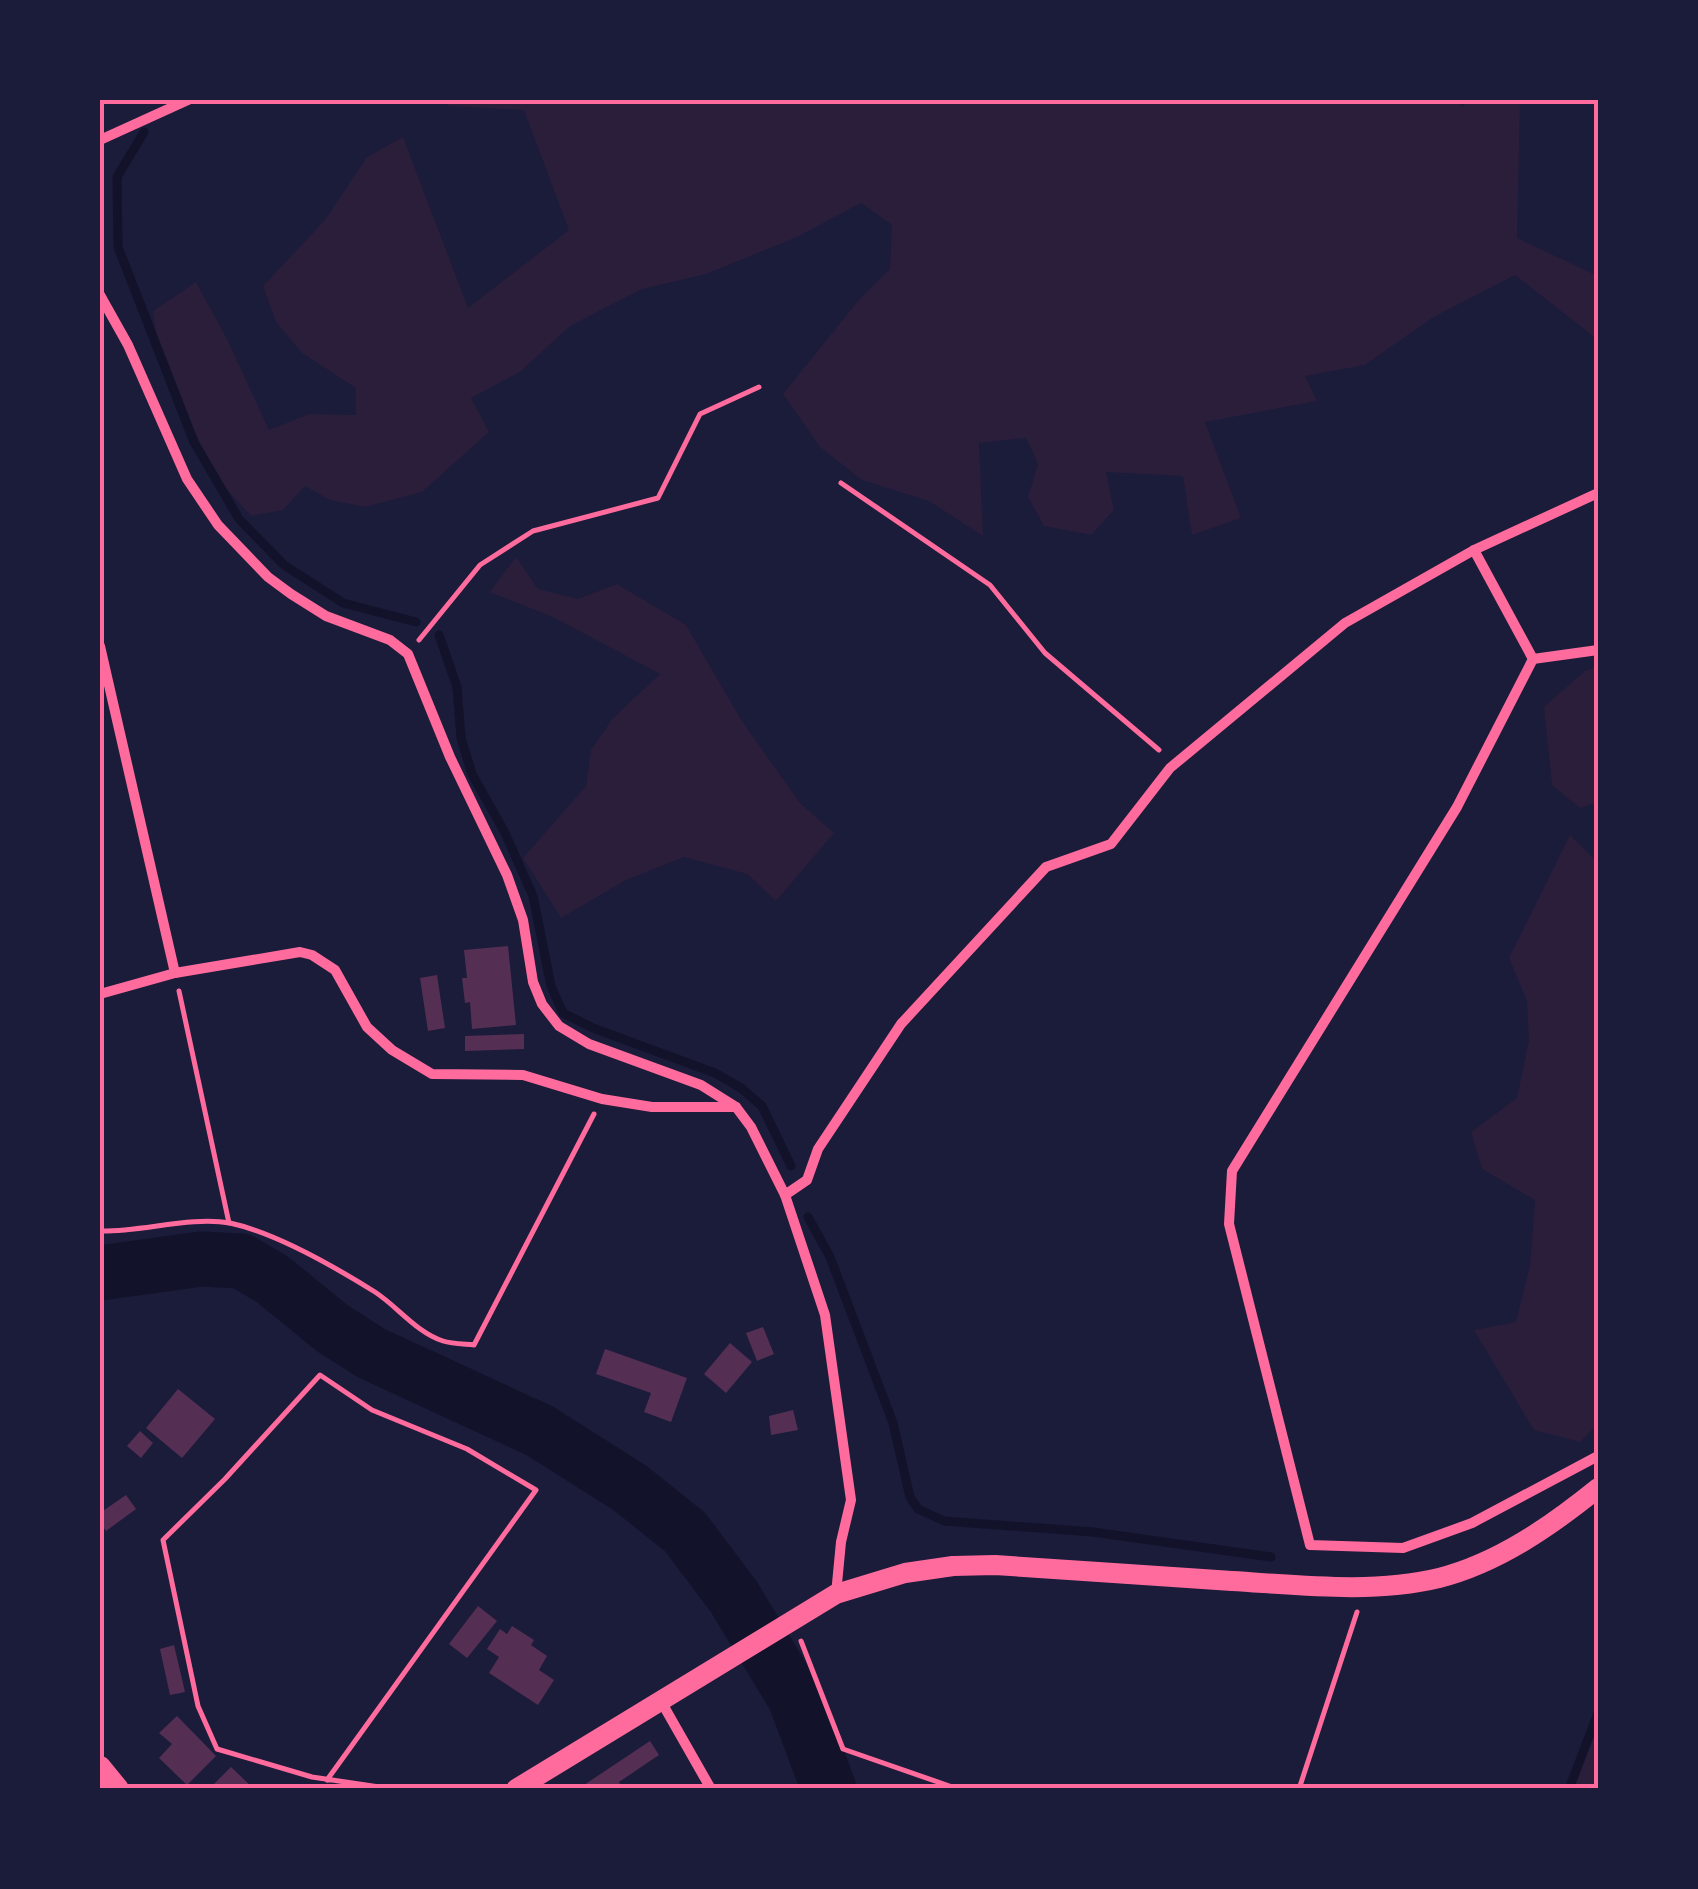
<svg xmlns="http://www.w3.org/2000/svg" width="1698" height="1889" font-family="Overpass,sans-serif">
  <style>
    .green { fill: #2a1e3b }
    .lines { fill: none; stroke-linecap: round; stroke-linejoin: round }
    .stream { stroke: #12122b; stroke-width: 9 }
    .river { stroke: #12122b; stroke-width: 55 }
    .building { fill: #542f53 }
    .path { stroke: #ff6b9d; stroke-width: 5 }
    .minor { stroke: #ff6b9d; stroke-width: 10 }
    .secondary { stroke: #ff6b9d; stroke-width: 20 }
    .primary { stroke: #ff6b9d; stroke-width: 22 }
    .neatline { fill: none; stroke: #ff6b9d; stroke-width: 4 }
  </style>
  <rect width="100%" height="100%" fill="#1b1b3a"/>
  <g class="green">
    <polygon points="450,100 1457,100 1462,107 1469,100 1520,100 1517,238 1598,276 1598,340 1515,275 1432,318 1365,365 1305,376 1317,401 1205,422 1241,518 1192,535 1183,476 1106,472 1114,510 1091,535 1044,526 1028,497 1038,464 1026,438 979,443 983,536 929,501 862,480 820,447 783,394 858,301 890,269 892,225 861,203 797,237 706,274 642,289 570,326 520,372 471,398 489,432 422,492 365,507 330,500 305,486 283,510 251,516 218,480 159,359 153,311 196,282 227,339 269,430 309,414 356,415 356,388 302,353 276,322 263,286 325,220 367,157 403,137 468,308 569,230 524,110 447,106"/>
    <polygon points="516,557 538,589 578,599 617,584 686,625 740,718 800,803 834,833 776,901 747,874 684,857 626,880 561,918 523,858 586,786 591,750 613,718 660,674 553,617 490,592"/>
    <polygon points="1598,666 1598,802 1580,808 1552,785 1544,707 1585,671"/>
    <polygon points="1570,835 1598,863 1598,1424 1580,1442 1534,1430 1474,1330 1516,1322 1530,1266 1535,1200 1482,1169 1471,1132 1517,1098 1529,1040 1527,1001 1509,958"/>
    <polygon points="1598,1708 1598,1789 1574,1789"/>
  </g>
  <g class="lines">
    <g class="stream">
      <polyline points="144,132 117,177 118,247 194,442 239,519 284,565 343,603 416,622"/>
      <polyline points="439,635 457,687 461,738 472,774 505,833 533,896 551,986 563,1013 593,1028 715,1073 741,1088 762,1106 791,1166"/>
      <polyline points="808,1217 830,1257 893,1423 910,1497 918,1509 944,1521 1093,1532 1271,1557"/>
      <polyline points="1569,1789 1598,1713"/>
    </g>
    <polyline class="river" points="100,1273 201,1259 241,1261 272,1279 332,1328 371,1353 540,1431 630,1488 685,1532 734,1597 795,1698 829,1789"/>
  </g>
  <g class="building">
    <polygon points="508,946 516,1025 472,1029 470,1002 465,1003 462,978 467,978 464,950"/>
    <polygon points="437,975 445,1028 428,1031 420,978"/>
    <polygon points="524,1034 524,1049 465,1051 465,1036"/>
    <polygon points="763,1327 774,1354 757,1361 746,1333"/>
    <polygon points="730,1343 752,1362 726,1393 704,1374"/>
    <polygon points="605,1349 687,1378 671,1422 644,1412 651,1393 596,1374"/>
    <polygon points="178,1389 215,1419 182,1458 146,1428"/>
    <polygon points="793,1410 798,1430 771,1435 769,1416"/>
    <polygon points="140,1431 153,1443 141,1458 127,1446"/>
    <polygon points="126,1495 136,1509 106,1531 100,1523 100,1513"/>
    <polygon points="478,1606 497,1621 467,1658 449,1644"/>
    <polygon points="512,1626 534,1640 531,1645 547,1656 539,1670 554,1680 538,1705 489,1673 499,1657 487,1649 500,1629 507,1634"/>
    <polygon points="174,1645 185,1692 170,1695 160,1649"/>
    <polygon points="177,1716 216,1756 187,1785 159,1758 172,1744 159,1733"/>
    <polygon points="650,1741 659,1755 619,1782 623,1789 587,1789 584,1785"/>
    <polygon points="231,1767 254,1789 209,1789"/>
  </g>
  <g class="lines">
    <g class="path">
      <polyline points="841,483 990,585 1045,653 1159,750"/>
      <polyline points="419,640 480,565 533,531 658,498 700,414 759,387"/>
      <polyline points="179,991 229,1223"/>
      <path d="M100 1231C141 1232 191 1216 230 1223 276 1233 335 1267 375 1292 398 1307 416 1332 443 1341 452 1344 464 1344 474 1345L594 1114"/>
      <polyline points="801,1641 843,1749 958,1789"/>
      <polyline points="327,1780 536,1490 467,1449 372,1410 320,1375 225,1479 163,1540 198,1706 217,1749 312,1777 386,1788 429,1789"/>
      <polyline points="1299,1789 1357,1612"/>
    </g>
    <g class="minor">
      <polyline points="100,140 188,100"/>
      <polyline points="100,295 128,345 187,479 218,525 268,577 291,594 326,616 390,640 408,654 450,757 507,875 523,920 533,982 542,1004 559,1026 589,1044 701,1085 736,1107 751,1127 785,1195 825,1315 851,1500 841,1542 836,1594"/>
      <polyline points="1474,550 1533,659 1457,807 1232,1171 1229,1224 1310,1545 1403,1548 1472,1523 1598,1456"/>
      <polyline points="100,646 175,973"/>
      <polyline points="1533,659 1598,650"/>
      <polyline points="100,994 175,973 300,952 312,955 335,970 367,1027 392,1050 432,1074 523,1075 602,1099 652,1107 736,1107"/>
      <polyline points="785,1195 807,1180 818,1149 901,1024 1046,867 1111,844 1170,768 1345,623 1474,550 1598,493"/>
      <polyline points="662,1703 711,1789"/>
    </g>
    <path class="secondary" d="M516 1789 836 1594 905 1573 953 1566 995 1565C1074 1570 1153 1576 1232 1581 1299 1585 1373 1594 1439 1578 1498 1563 1551 1526 1598 1488"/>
    <polyline class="primary" points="100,1767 118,1789"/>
  </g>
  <rect width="1698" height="1889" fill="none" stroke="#1b1b3a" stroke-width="205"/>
  <rect x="102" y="102" width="1494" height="1684" class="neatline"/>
</svg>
